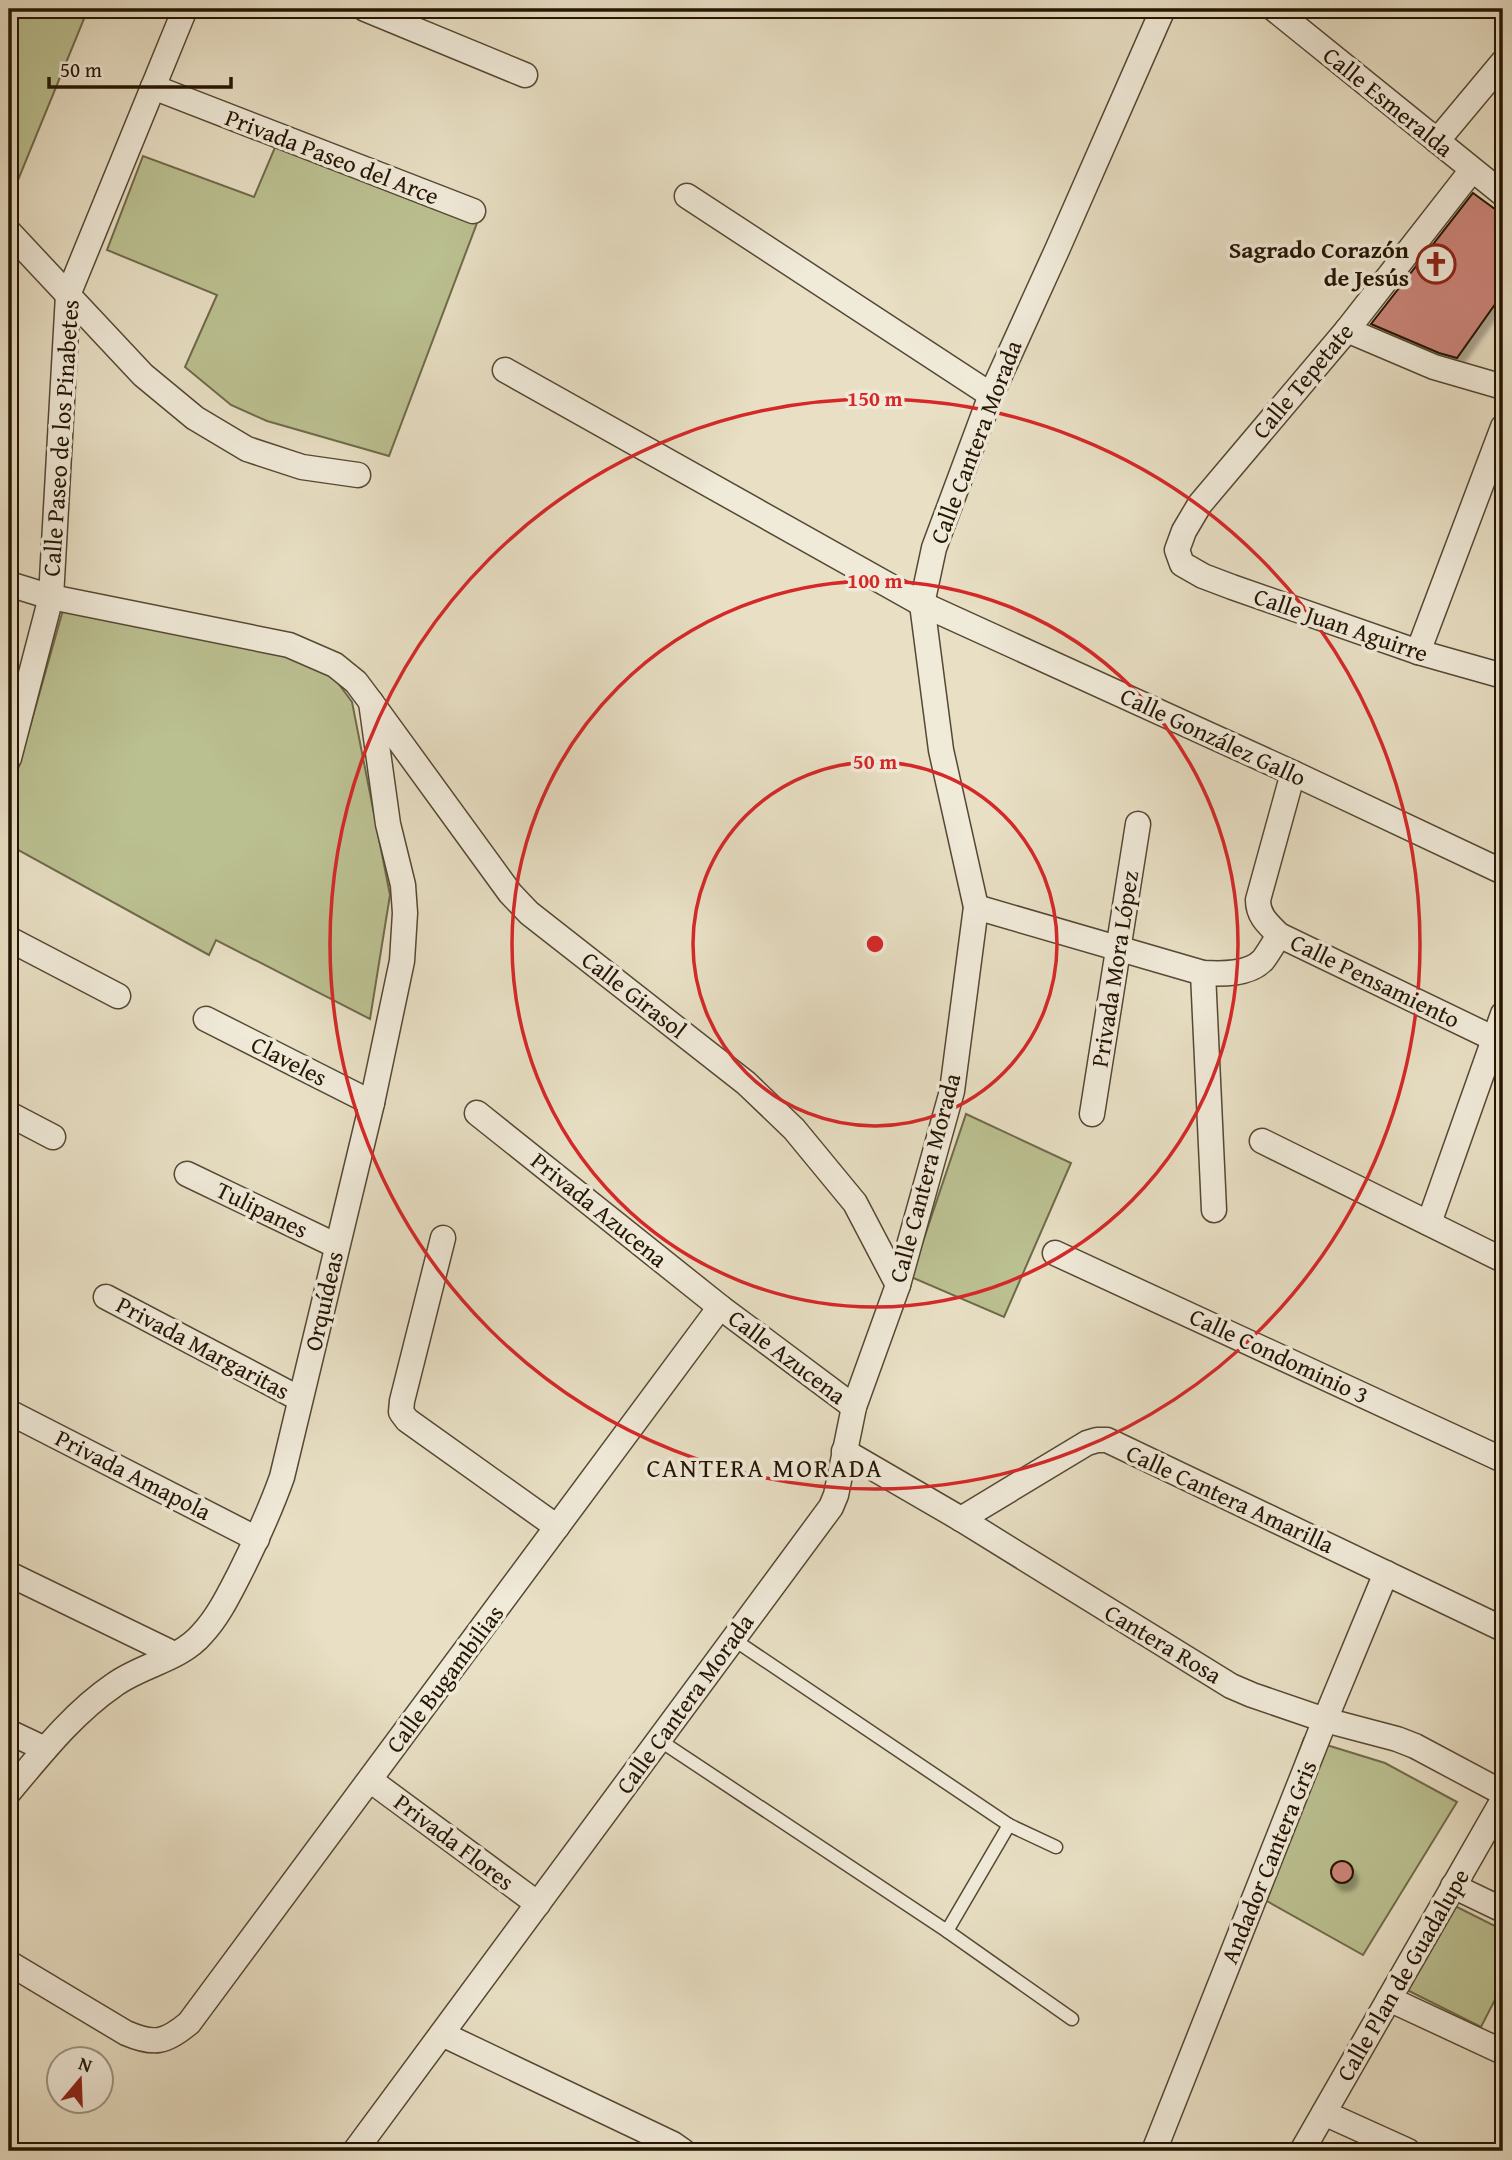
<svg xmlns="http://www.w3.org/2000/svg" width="1512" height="2160" font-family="'Gentium Book Plus',serif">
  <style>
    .green { fill: #bbc091; stroke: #706a4a; stroke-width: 2 }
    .building { fill: #cb857a; stroke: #251503; stroke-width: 2; filter: url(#shadow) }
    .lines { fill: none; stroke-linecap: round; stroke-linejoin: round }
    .lane-casing { stroke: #564833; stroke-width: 15 }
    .street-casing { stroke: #564833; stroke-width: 27 }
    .lane { stroke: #f0ead9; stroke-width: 12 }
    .street { stroke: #f0ead9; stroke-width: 24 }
    .ring { fill: none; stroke: #d62828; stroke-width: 3.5 }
    .labels { text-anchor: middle; stroke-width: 7; stroke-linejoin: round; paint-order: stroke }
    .street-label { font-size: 24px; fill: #251503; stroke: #f0ead9 }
    .poi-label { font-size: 24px; font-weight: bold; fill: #251503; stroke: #f0ead9; text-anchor: end }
    .neighbourhood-label { font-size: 26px; letter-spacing: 2px; fill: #251503; stroke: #f0ead9 }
    .centre { fill: #d62828; stroke: #f0ead9; stroke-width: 3.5 }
    .ring-label { font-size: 21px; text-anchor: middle; font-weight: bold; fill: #d62828; stroke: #f0ead9; stroke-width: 7; stroke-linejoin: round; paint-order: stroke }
  </style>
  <defs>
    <filter id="shadow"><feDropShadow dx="4.5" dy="8" stdDeviation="2" flood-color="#0004"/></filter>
  </defs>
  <rect width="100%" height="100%" fill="#e8dfc4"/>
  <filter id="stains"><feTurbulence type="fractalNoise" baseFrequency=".00286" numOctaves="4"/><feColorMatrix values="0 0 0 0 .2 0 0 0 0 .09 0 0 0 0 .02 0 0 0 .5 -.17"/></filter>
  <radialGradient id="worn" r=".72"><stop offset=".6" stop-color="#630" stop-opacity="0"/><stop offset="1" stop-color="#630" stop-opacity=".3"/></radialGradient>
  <g class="green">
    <polygon points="9,9 88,9 16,185 9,178"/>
    <polygon points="276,145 477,223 389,456 267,421 231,405 185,367 217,295 107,250 143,156 254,197"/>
    <polygon points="63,610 293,653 335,679 352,702 390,895 370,1019 216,940 209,955 9,845 9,801"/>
    <polygon points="966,1114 1071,1163 1004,1317 911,1277"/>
    <polygon points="1304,1738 1385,1763 1457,1802 1363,1955 1249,1891"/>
    <polygon points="1451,1904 1503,1930 1503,1984 1481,2027 1403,1988"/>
  </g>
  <g class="building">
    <polygon points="1473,193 1503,215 1503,293 1457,358 1439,353 1371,324"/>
    <circle cx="1342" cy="1872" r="11"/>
  </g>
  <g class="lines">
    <g class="lane-casing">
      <g id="lane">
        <polyline points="659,1740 947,1931 1009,1825 733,1639"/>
        <polyline points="1009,1825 1056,1847"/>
        <polyline points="947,1931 1072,2019"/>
      </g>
    </g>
    <g class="street-casing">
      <g id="street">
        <polyline points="365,9 525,75"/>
        <polyline points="1274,9 1503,194"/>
        <polyline points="153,87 473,211"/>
        <polyline points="1437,141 1503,62"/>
        <polyline points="1472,170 1347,330 1200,504 1184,531 1177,550 1182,564 1203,576 1232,587 1418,652 1503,676"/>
        <polyline points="687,196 991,395"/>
        <polyline points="9,232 143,375 195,418 247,449 302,467 358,475"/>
        <polyline points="1347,330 1434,367 1503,387"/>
        <polyline points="505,370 922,604 1293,773 1503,872"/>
        <polyline points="9,584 51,597 289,645 335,665 356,682 371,702 510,893 529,913 746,1083 794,1129 855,1203 898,1285"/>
        <polyline points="1418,652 1503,427"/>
        <polyline points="9,758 51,597 68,295 185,9"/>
        <path d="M1293 773 1258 900C1258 916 1268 924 1279 935L1503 1043"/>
        <path d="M976 907 1203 973C1221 974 1249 975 1263 960 1269 952 1274 943 1279 935"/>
        <polyline points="9,939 118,996"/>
        <polyline points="1203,973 1214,1210"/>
        <polyline points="206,1019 372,1103"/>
        <polyline points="477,1113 720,1307 854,1407"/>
        <polyline points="9,1114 53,1137"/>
        <polyline points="1092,1114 1138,824"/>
        <polyline points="1262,1141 1503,1260"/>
        <polyline points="187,1174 337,1246"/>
        <polyline points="1429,1223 1503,1014"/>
        <polyline points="443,1238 402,1401 401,1412 407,1420 557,1527"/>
        <polyline points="1055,1253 1503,1460"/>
        <polyline points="106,1297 300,1399"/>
        <polyline points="9,1412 257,1539"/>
        <polyline points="844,1451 961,1519 1231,1686 1252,1695 1325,1720 1397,1739 1415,1746 1503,1793"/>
        <polyline points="961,1519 1087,1443 1097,1440 1107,1440 1503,1629"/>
        <polyline points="9,1574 174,1654"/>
        <polyline points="9,1732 45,1749"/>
        <polyline points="370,1780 538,1904"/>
        <path d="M9 1792C41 1754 73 1713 114 1685 141 1665 180 1660 202 1634 218 1617 228 1596 239 1575 255 1543 270 1511 282 1477L372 1103 402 961 405 913 403 885 388 824 371 702"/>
        <polyline points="1453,1886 1503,1910"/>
        <path d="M9 1963 126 2033C154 2045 165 2043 189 2023L720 1307"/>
        <polyline points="1389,1999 1503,2052"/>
        <polyline points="442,2034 673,2144 683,2151"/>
        <polyline points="1324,2113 1408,2151"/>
        <polyline points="355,2151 831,1507 836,1495 854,1407 898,1285 952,1091 976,907 941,750 922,604 934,548 991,395 1057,250 1163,9"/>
        <polyline points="1154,2151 1325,1720 1386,1573"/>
        <polyline points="1302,2151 1503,1800"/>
      </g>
    </g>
    <use href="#lane" class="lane"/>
    <use href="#street" class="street"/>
  </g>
  <g class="ring">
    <circle cx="875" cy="944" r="182"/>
    <circle cx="875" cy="944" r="363"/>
    <circle cx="875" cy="944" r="545"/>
  </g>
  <defs>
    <g id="church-ring" transform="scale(2.0125)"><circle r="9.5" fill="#f0ead9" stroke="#8f2418" stroke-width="1.5"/><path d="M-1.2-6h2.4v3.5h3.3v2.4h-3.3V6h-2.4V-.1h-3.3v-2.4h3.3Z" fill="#8f2418"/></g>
  </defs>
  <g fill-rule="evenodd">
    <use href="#church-ring" x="1436" y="264"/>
  </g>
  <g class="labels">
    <g class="street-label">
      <text transform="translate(1388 102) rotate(39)" y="8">Calle Esmeralda</text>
      <text transform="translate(332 157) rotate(21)" y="8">Privada Paseo del Arce</text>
      <text transform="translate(1303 381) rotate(-50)" y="8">Calle Tepetate</text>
      <text transform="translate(61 438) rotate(-86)" y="8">Calle Paseo de los Pinabetes</text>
      <text transform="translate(976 442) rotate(-69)" y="8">Calle Cantera Morada</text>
      <text transform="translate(1341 625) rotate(19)" y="8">Calle Juan Aguirre</text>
      <text transform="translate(1213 737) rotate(25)" y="8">Calle González Gallo</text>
      <text transform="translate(1115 969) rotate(-81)" y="8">Privada Mora López</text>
      <text transform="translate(1375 981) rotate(26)" y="8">Calle Pensamiento</text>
      <text transform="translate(634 995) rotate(38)" y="8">Calle Girasol</text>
      <text transform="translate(289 1061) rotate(27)" y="8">Claveles</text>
      <text transform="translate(925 1178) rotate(-75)" y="8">Calle Cantera Morada</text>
      <text transform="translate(262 1210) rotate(26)" y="8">Tulipanes</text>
      <text transform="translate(599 1210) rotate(39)" y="8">Privada Azucena</text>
      <text transform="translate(324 1301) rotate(-77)" y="8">Orquídeas</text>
      <text transform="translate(203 1348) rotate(28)" y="8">Privada Margaritas</text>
      <text transform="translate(1279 1356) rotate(25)" y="8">Calle Condominio 3</text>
      <text transform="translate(787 1357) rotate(37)" y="8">Calle Azucena</text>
      <text transform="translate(133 1475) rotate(27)" y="8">Privada Amapola</text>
      <text transform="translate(1230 1499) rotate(25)" y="8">Calle Cantera Amarilla</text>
      <text transform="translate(1163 1644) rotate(31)" y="8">Cantera Rosa</text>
      <text transform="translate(445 1679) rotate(-53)" y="8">Calle Bugambilias</text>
      <text transform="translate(685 1704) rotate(-54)" y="8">Calle Cantera Morada</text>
      <text transform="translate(454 1842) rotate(37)" y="8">Privada Flores</text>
      <text transform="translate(1269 1862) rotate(-68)" y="8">Andador Cantera Gris</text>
      <text transform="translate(1403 1975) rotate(-60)" y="8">Calle Plan de Guadalupe</text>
    </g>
    <g class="poi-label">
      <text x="1409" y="258">Sagrado Corazón<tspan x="1409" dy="28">de Jesús</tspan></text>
    </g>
    <g class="neighbourhood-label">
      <text x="765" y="1477">CANTERA MORADA</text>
    </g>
  </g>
  <circle cx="875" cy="944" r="10" class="centre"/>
  <g class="ring-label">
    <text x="875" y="406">150 m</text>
    <text x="875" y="588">100 m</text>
    <text x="875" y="769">50 m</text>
  </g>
  <rect width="1512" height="2160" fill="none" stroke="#e8dfc4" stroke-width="35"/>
  <rect x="10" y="10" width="1491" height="2139" fill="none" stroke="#251503" stroke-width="3.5"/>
  <rect x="18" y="18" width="1477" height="2125" fill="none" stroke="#251503" stroke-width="2"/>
  <g transform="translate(80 2080) rotate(19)"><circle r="33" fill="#f0ead9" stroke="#9f9583" stroke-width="2"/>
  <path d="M0-5L12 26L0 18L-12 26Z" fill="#8f2418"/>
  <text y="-10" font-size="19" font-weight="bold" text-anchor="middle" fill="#251503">N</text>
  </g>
  <path d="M49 77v10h182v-10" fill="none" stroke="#251503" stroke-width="3.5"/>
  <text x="60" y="77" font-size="21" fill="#251503" stroke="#f0ead9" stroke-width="5" paint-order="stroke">50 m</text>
  <rect width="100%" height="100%" filter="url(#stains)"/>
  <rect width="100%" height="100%" fill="url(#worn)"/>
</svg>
